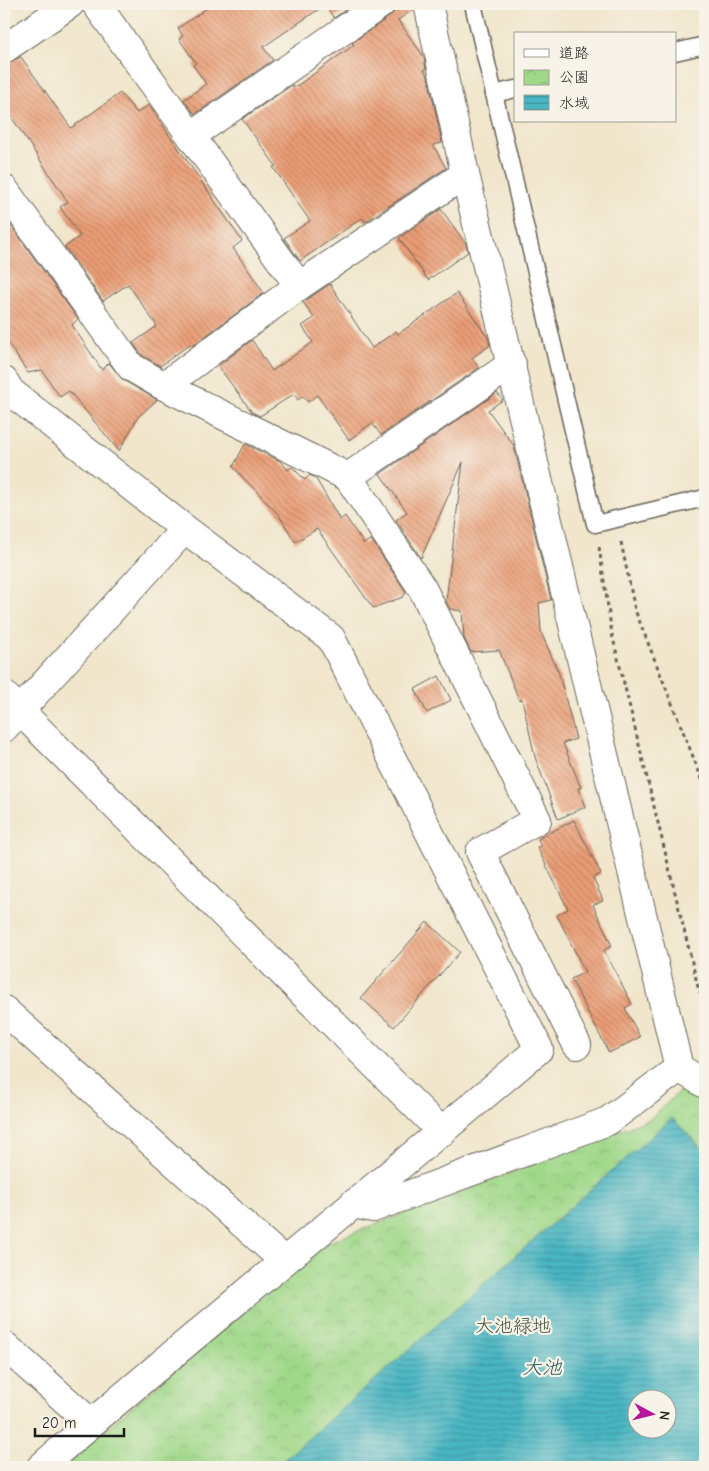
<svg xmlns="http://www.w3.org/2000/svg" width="709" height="1471" font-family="'Comic Neue','Klee One',sans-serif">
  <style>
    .park { fill: url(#park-crowns); stroke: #5e7a53; fill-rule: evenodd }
    .water { fill: url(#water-rules); stroke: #326970; fill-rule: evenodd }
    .building { fill: url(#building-back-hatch) }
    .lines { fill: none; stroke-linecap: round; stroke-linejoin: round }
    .lane-casing { stroke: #67635a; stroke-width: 19 }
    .street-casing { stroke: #67635a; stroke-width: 30 }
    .path { stroke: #67635a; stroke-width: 3; stroke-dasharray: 4 4; stroke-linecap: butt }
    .lane { stroke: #fff; stroke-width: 16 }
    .street { stroke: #fff; stroke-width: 28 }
    .labels { text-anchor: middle; stroke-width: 4.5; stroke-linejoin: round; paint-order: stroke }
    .park-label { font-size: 19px; fill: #44543d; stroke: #f7f3e8 }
    .water-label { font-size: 20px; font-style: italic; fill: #2e5a5f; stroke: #f7f3e8 }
  </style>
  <defs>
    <pattern id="park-crowns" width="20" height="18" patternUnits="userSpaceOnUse" patternTransform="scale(1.25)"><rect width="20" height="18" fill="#a0d88a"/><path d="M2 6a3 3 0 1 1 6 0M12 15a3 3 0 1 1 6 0" fill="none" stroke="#89b976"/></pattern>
    <pattern id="water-rules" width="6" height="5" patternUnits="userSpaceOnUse" patternTransform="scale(1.25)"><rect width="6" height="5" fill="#48b6c3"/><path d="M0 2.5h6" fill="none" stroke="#3b939e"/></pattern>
    <pattern id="building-back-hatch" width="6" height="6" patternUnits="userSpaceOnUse" patternTransform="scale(1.25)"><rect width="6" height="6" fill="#eb9e76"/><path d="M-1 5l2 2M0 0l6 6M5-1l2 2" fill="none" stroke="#be8060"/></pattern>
  </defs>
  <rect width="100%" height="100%" fill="#f7f3e8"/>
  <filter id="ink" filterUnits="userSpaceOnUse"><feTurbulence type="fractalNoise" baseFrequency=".02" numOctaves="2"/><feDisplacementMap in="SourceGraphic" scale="10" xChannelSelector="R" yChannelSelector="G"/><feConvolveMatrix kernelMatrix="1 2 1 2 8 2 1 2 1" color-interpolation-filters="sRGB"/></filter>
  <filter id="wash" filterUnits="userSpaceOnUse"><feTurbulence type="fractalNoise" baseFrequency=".0096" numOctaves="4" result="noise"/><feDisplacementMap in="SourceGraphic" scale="20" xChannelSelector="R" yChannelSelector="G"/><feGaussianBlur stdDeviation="1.12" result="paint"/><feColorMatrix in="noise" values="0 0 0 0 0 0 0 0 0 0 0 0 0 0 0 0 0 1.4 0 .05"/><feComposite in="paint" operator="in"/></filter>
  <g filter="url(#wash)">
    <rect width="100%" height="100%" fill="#f1e6cc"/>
    <path class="park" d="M686 1085 705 1098V1467H61L324 1244 650 1119ZM636 1398H666V1428H636Z"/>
    <path class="water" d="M672 1118 705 1152V1467H276ZM636 1398H666V1428H636Z"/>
    <g id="blocks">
      <g class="building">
        <polygon points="213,4 354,4 334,18 325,5 263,47 273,60 195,114 184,100 206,84 193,65 196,63 179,39 183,36 178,28"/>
        <polygon points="396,4 413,4 413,10 398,20 424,57 426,69 424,70 428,76 442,143 433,145 446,168 365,222 362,218 300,261 284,238 310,221 273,167 276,166 242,119 292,85 294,88 354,45 352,43 390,16 395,11"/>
        <polygon points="21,57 71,128 120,93 137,113 149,105 242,241 233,248 264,293 192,346 190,344 160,366 142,355 133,343 157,326 128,284 103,301 65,247 80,236 60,207 68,202 4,106 4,64"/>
        <polygon points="441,209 466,244 468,252 428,280 399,238"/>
        <polygon points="4,216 78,319 72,325 102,370 109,363 123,380 157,400 138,417 119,451 69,391 60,397 42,370 28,373 4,337"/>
        <polygon points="330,284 372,348 396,331 398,334 457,293 488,338 490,345 472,358 479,368 381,435 372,423 349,440 317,395 308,402 303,396 298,400 294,394 260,416 252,412 218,366 252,340 272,371 313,342 302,326 314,318 303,302"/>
        <polygon points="497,393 503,400 488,410 514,446 551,600 539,603 541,632 559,674 576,739 563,743 581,788 578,788 585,807 558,819 535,757 522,699 519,700 499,650 471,652 464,638 462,611 450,609 446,601 463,462 421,558 396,520 407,512 380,474"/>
        <polygon points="245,444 280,461 288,470 292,467 305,480 310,475 316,479 340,520 345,516 364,544 371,539 406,592 403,597 373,608 317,529 295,542 279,515 233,467"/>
        <polygon points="439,676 451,700 427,713 415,689"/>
        <polygon points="574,820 601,874 593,878 603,900 593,905 612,946 604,950 632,1004 625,1008 640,1037 609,1053 571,979 585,972 557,915 568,909 537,847 541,846 538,839"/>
        <polygon points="427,922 460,952 394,1027 361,998"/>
      </g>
    </g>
  </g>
  <g filter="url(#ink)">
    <use href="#blocks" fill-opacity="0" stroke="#67635a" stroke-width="1"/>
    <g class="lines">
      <g class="lane-casing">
        <g id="lane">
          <polyline points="473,4 595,524 705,498"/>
          <polyline points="675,52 705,45"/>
          <polyline points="494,94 515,89"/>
        </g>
      </g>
      <g class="street-casing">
        <g id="street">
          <polyline points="96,4 299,286"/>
          <polyline points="428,4 465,174 679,1068 705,1084"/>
          <polyline points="4,49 70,4"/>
          <polyline points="191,136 381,4"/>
          <polyline points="4,189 131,367 164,386 348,477 422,588 537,820 480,852 577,1045"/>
          <path d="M4 381 11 392 185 529 331 638 539 1049C374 1190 204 1324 41 1467"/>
          <polyline points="164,386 299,286 465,174"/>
          <polyline points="348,477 512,364"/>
          <polyline points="4,695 442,1132"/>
          <polyline points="4,728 185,529"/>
          <polyline points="4,1010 283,1260"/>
          <polyline points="353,1204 373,1208 608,1121 679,1068"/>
          <polyline points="4,1345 91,1423"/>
        </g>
      </g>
      <g class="path">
        <polyline points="621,542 635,610 705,787"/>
        <polyline points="599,547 612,634 699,991 705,997"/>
      </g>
      <use href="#lane" class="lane"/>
      <use href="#street" class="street"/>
    </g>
  </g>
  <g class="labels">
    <g class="park-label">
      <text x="513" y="1332">大池緑地</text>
    </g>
    <g class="water-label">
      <text x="542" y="1374">大池</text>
    </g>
  </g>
  <rect width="709" height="1471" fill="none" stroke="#f7f3e8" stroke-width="20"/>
  <rect x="514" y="32" width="162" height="90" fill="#f7f3e8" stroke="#9f9d96"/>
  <rect x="524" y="49" width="25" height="8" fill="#ffffff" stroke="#9f9d96"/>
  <text x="559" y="58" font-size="15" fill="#1c1c1c">道路</text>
  <rect x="524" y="70" width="25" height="15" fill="url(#park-crowns)" stroke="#9f9d96"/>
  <text x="559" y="82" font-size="15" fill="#1c1c1c">公園</text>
  <rect x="524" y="95" width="25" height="15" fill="url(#water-rules)" stroke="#9f9d96"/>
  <text x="559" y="108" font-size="15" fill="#1c1c1c">水域</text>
  <g transform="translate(652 1414) rotate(97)"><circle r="24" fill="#f7f3e8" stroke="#9f9d96"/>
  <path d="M0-4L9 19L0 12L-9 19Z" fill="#b5179e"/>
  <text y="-8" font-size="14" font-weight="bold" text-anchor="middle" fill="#1c1c1c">N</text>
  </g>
  <path d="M35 1428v8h89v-8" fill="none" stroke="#1c1c1c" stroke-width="2.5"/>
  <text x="42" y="1428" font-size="15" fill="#1c1c1c" stroke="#f7f3e8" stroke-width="4" paint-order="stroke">20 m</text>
</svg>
